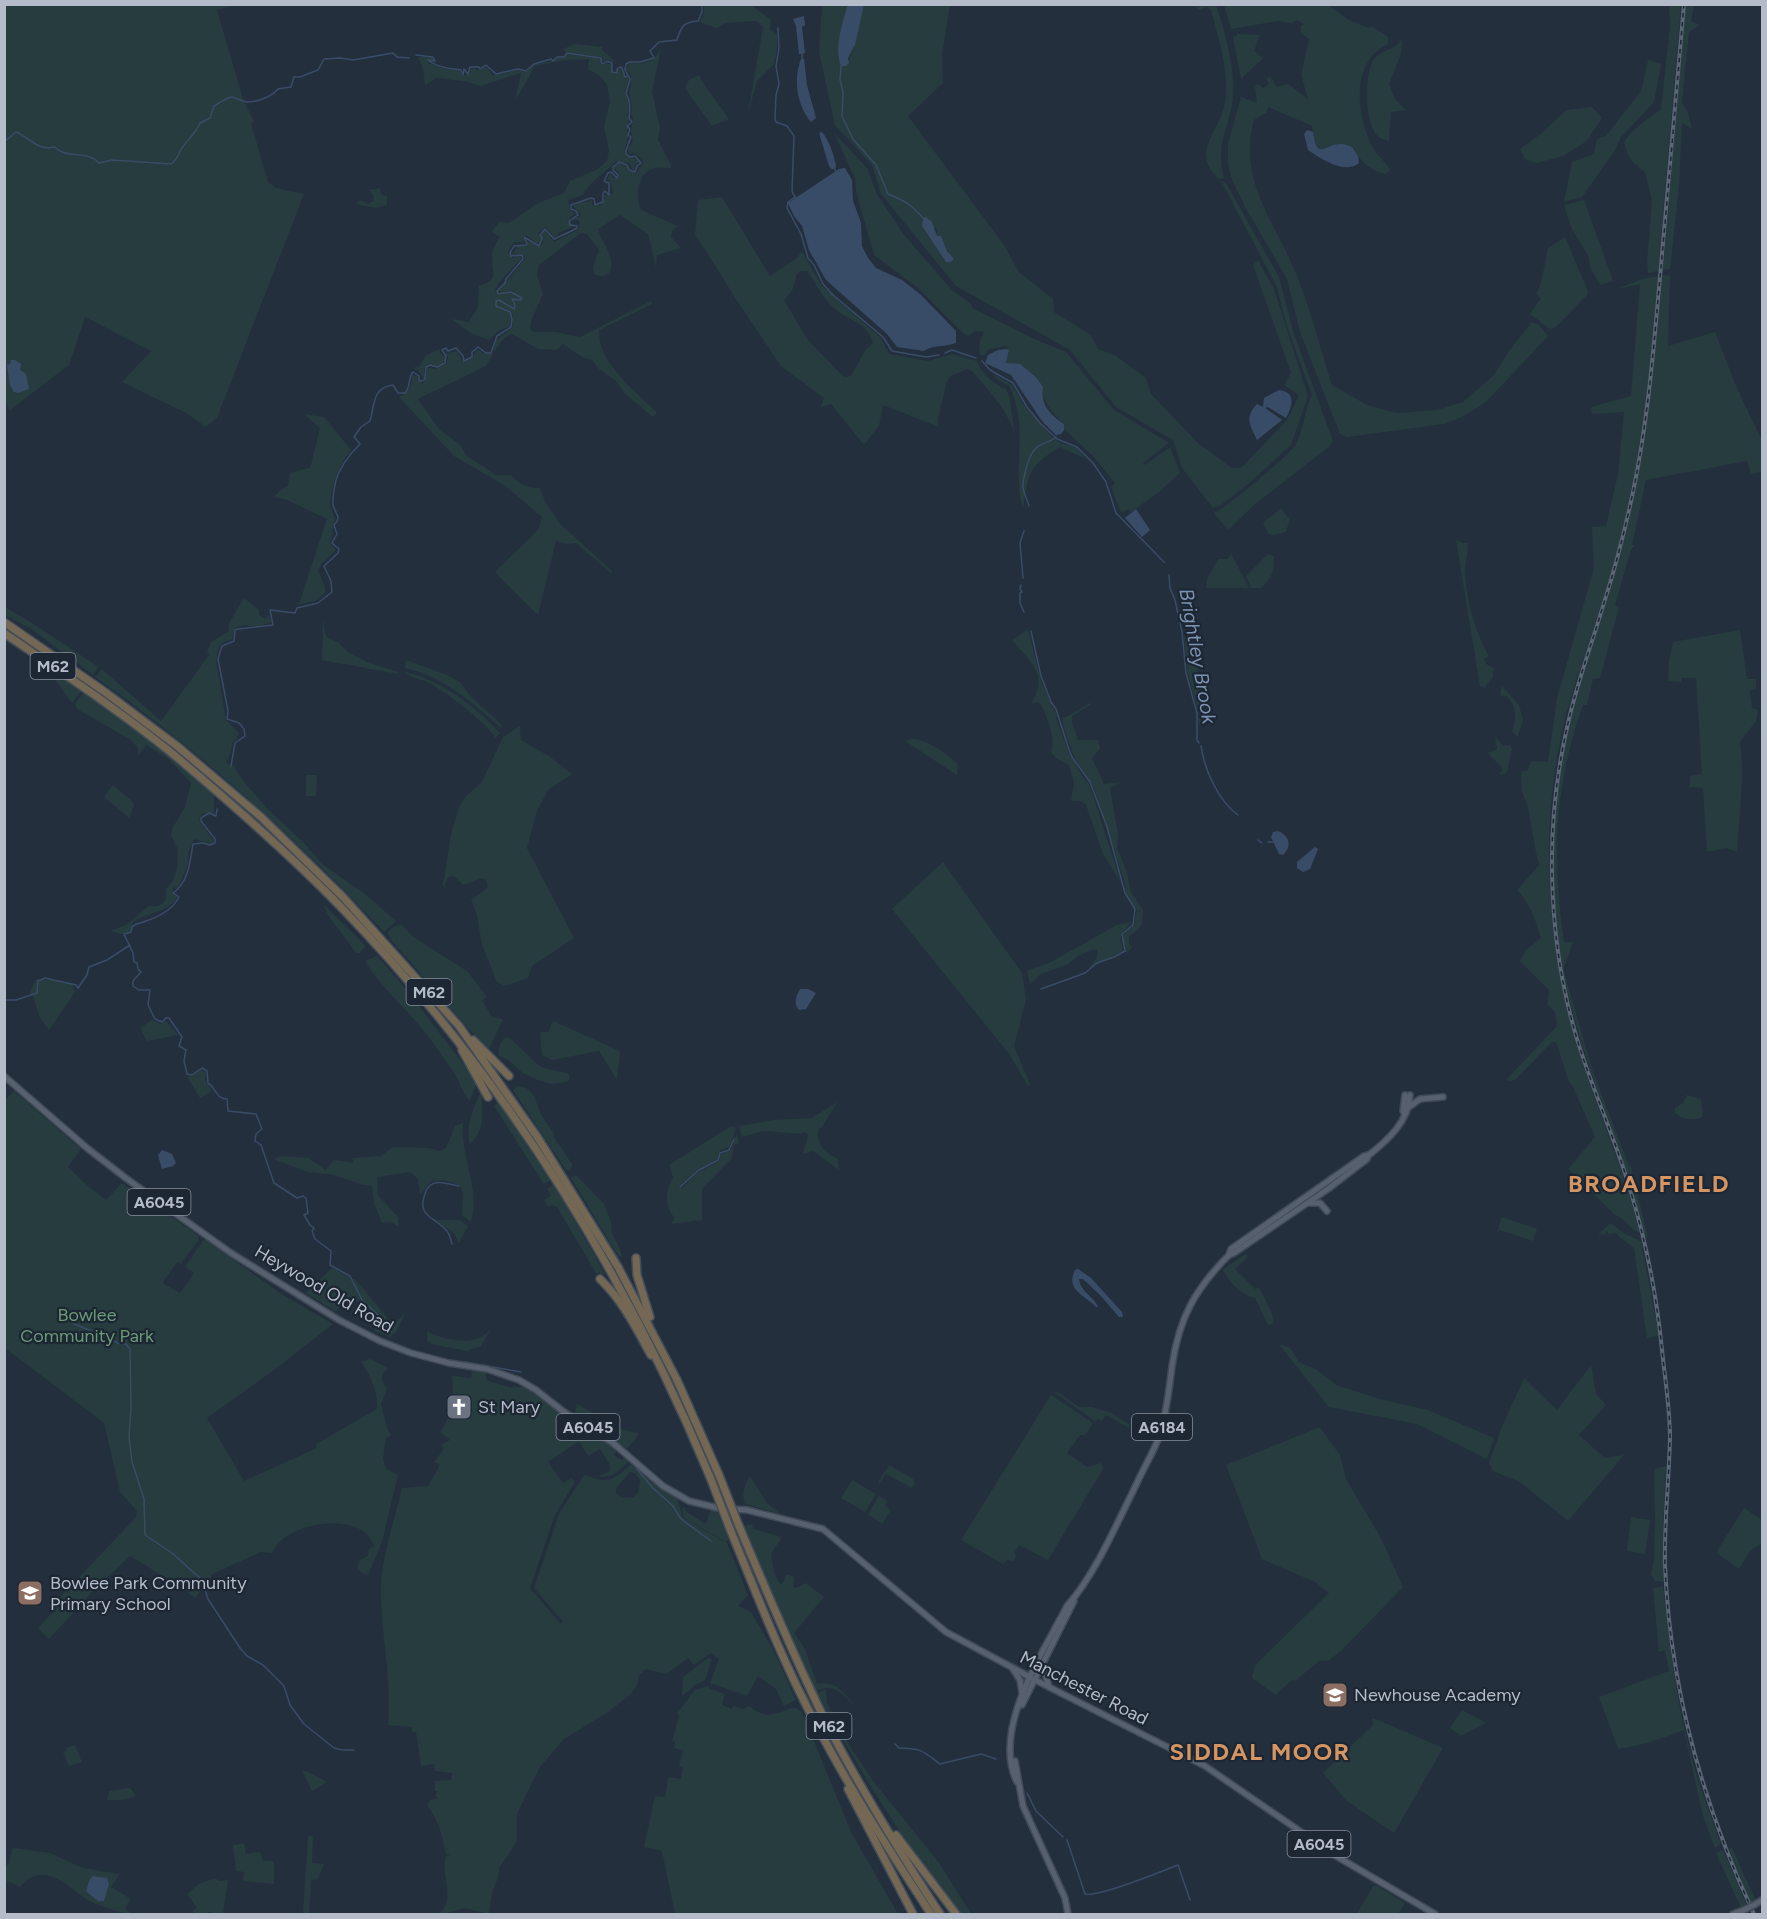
<svg xmlns="http://www.w3.org/2000/svg" width="1767" height="1919" font-family="Figtree,sans-serif">
  <style>
    .green { fill: #263c3f; fill-rule: evenodd }
    .water { fill: #394c67 }
    .lines { fill: none; stroke-linecap: round; stroke-linejoin: round }
    .stream { stroke: #394c67; stroke-width: 1.5 }
    .primary-casing { stroke: #414a57; stroke-width: 8 }
    .highway-casing { stroke: #434c59; stroke-width: 10 }
    .primary { stroke: #56606e; stroke-width: 5 }
    .highway { stroke: #746855; stroke-width: 7 }
    .rail-casing { stroke: #5a6575; stroke-width: 4 }
    .rail { stroke: #1d2633; stroke-width: 1.5; stroke-dasharray: 4.5; stroke-linecap: butt }
    .primary-bridge-casing { stroke: #414a57; stroke-width: 8; stroke-linecap: butt }
    .highway-bridge-casing { stroke: #434c59; stroke-width: 10; stroke-linecap: butt }
    .primary-bridge { stroke: #56606e; stroke-width: 5 }
    .highway-bridge { stroke: #746855; stroke-width: 7 }
    .labels { text-anchor: middle; stroke-width: 4.5; stroke-linejoin: round; paint-order: stroke }
    .shield { fill: #1d2633; stroke: #878f9c; stroke-width: 1.5 }
    .shield-label { font-size: 16px; font-weight: bold; fill: #b4bcc9 }
    .street-label { font-size: 18px; fill: #b4bcc9; stroke: #1d2633 }
    .park-label { font-size: 18px; fill: #6b9a76; stroke: #1d2633 }
    .poi-label { font-size: 18px; fill: #b4bcc9; stroke: #1d2633; text-anchor: start }
    .water-label { font-size: 20px; font-style: italic; fill: #7c92b1; stroke: #1d2633 }
    .district-label { font-size: 24px; font-weight: bold; letter-spacing: 1.5px; fill: #d59563; stroke: #1d2633 }
  </style>
  <rect width="100%" height="100%" fill="#242f3e"/>
  <g class="green">
    <polygon points="704,4 751,5 771,20 770,30 777,34 777,48 774,64 757,81 748,114 763,27 756,21 726,23 716,28 699,22 704,14"/>
    <polygon points="4,5 235,5 217,10 243,99 254,122 251,123 268,182 276,188 304,194 217,418 206,427 186,413 122,382 151,351 85,317 69,365 10,410 5,401"/>
    <path d="M822 5H850L847 7 840 64 846 66 855 45 863 5H950L942 55 943 83 908 116 1004 245 1019 272 1053 299 1054 312 1091 335 1098 349 1116 356 1146 378 1151 394 1199 444 1232 468H1241L1287 420 1299 395 1284 385 1291 373 1253 265 1258 260 1274 289 1308 396 1291 445 1247 485 1221 505 1213 508 1182 468 1173 440 1116 407 1070 350 956 286 881 194 872 165 835 125 819 52ZM923 218 937 230V236L949 253 946 262 922 226Z"/>
    <path d="M1193 5H1216C1224 27 1236 73 1233 96 1230 129 1215 140 1224 178L1219 179C1212 172 1206 165 1206 155 1205 143 1221 121 1224 107 1231 77 1219 40 1211 10L1207 7 1200 10Z"/>
    <path d="M1224 5H1328L1349 20 1368 28 1373 27 1388 37V44C1350 61 1356 116 1373 148 1378 156 1386 162 1390 170L1386 174C1369 171 1361 161 1352 147 1326 140 1317 165 1312 126L1268 107 1266 113 1254 120C1238 180 1273 219 1295 271 1310 307 1320 347 1332 385L1367 405 1397 413 1437 410 1463 402 1494 375 1509 351 1532 322 1539 325 1548 336 1487 401 1466 415 1444 424 1347 437 1340 434 1300 332 1287 279 1245 207 1231 177 1228 164V144L1241 97 1257 103 1255 86 1258 84 1263 88 1269 84 1266 79 1270 76 1277 87 1288 84 1308 99 1301 75 1309 39 1301 33V26L1304 24 1297 20 1292 23 1278 21 1231 29Z"/>
    <path d="M1669 5H1681L1658 271 1648 273 1647 262 1652 201 1645 172 1634 163 1628 155 1624 142C1633 128 1648 119 1661 109L1670 26Z"/>
    <polygon points="1685,5 1694,5 1691,21 1700,25 1689,32 1682,103 1688,113 1692,129 1682,123 1679,187 1670,269 1663,270"/>
    <polygon points="1237,34 1260,35 1254,51 1263,58 1241,79 1233,37 1237,36"/>
    <path d="M1402 39 1401 54 1389 84 1396 100 1406 110 1391 112 1389 141C1386 140 1383 139 1380 138 1364 127 1364 76 1373 61 1380 49 1396 51 1402 39Z"/>
    <polygon points="575,44 602,47 602,50 616,62 606,59 603,62 602,57 566,52 563,49"/>
    <path d="M661 48 652 92 660 128 658 140 671 165V168C666 168 660 167 655 168 637 172 635 196 641 210L678 226 672 231 671 237 681 248 657 255 656 267 648 234 620 215 598 229C602 244 617 257 609 273L602 277 594 274 593 267 599 250 587 234 581 233 539 265 537 275 543 294 531 321 530 328 533 332H556L580 337 651 301 652 304 599 330C598 364 635 390 657 413L653 417 625 394 616 381 599 369 592 360 582 357 563 344 557 350 538 349 512 334 504 338 494 352 495 341 512 328 513 317 510 311H509L511 315 510 326 498 331 489 340 471 333 451 319 469 322 478 307 479 286C501 279 491 272 492 255 492 249 497 242 500 237L492 232 499 222 509 223 538 203 564 193 570 181 598 169 607 161 609 150 604 126 610 102 607 85 600 76 588 69 589 59 565 60 535 66 515 101 521 73 480 86 469 82 437 78 425 85 423 68 418 57H432L434 60 428 59V63C438 68 449 69 460 71L463 76 466 75 465 70 468 75 472 68 480 70 486 66 492 75H495L518 70 526 72 534 65 552 61 557 57 564 58 567 54 601 59 599 61 602 65 607 63 612 65V73L618 74V69L620 68 625 78 629 77 625 94C629 100 631 109 627 116L629 120 627 124 629 126 627 132 629 135 625 148V154L641 161 635 165 634 170 632 169 629 163 616 161C605 173 591 180 583 195L568 200 570 210 576 214 571 216 567 222 576 225 559 233 554 238 546 227 538 233 541 238 538 244 526 235 522 237 526 242H514L508 252 512 258 520 256 521 259C514 267 498 282 495 291L499 295 514 292 511 290 503 294 498 292 525 259 523 254 512 255 518 245 525 246 528 244 529 241 539 247 543 243 541 235 544 231H546L554 242 578 230 580 223 578 220H573L574 217H579L581 215 573 206 582 202H588L592 199V204L594 206 601 205 605 199V194L608 196 613 193 611 184 607 179 610 174 614 178H619V173L614 168 618 163 628 167 629 171 636 174 643 163V159L634 153 630 154 627 149 633 142 631 132 633 117 631 114 632 107 629 92 631 86V75L626 69 630 63C646 64 653 63 661 48Z"/>
    <polygon points="1648,60 1661,64 1654,102 1621,137 1615,150 1582,197 1564,202 1572,162 1594,154 1597,139 1606,136 1641,91"/>
    <polygon points="700,75 701,80 729,119 712,126 685,88 689,80"/>
    <polygon points="1592,107 1602,118 1587,141 1563,156 1537,163 1525,159 1520,149 1542,133 1566,110"/>
    <path d="M834 133 867 168 877 194 905 236 952 290 971 304 972 308 1039 341 1066 352 1114 410 1169 443 1143 463 1144 465 1169 448 1171 449 1180 473 1159 492 1131 512 1128 509 1121 513 1111 487 1115 483 1093 456 1064 429V424C1048 409 1042 398 1036 377L1006 363 1009 351 1006 346 989 349 984 356 980 355 979 344 984 332 975 331 968 336 963 333 919 289 874 255 856 192 855 178Z"/>
    <path d="M1221 181 1226 183 1279 277 1294 334 1333 441 1330 446 1254 505 1228 530 1214 513C1225 509 1291 454 1296 444 1304 428 1304 411 1312 395L1287 327 1277 287Z"/>
    <polygon points="380,188 381,195 387,196 387,205 376,208 355,204 361,200 367,204 373,201 374,196 369,190"/>
    <path d="M722 197 770 276 797 258 802 251 822 286 881 338 889 354 928 361 952 354 977 361C982 374 993 384 1006 389L1010 399 1014 431C1005 407 988 390 972 371L967 369 951 376 947 381 938 419 939 427 883 405 879 426 864 445 831 404 821 407 824 398 781 366 736 299 695 234 698 200ZM800 271H807C816 283 823 300 835 309 849 321 868 323 873 343L866 349 851 376 844 377 807 339 784 300C792 292 795 287 796 275Z"/>
    <polygon points="1584,200 1613,281 1600,285 1590,267 1589,257 1571,227 1564,205"/>
    <polygon points="1565,237 1588,291 1587,295 1556,327 1550,329 1530,314 1541,298 1536,294 1541,283 1548,248"/>
    <path d="M1662 275 1670 276 1668 346 1715 332 1736 386 1762 441V472L1751 474 1747 461 1646 480 1632 545H1635L1631 550 1615 605 1619 607 1600 678 1593 679 1587 705H1583C1554 787 1552 857 1564 942H1573L1563 969 1593 1072 1629 1166 1631 1167 1648 1238 1644 1237C1619 1130 1566 1033 1556 923 1550 857 1553 789 1569 725 1585 658 1610 593 1626 525 1646 443 1655 360 1662 275Z"/>
    <path d="M1658 276C1651 373 1640 469 1614 563 1599 616 1579 666 1565 719 1555 761 1549 807 1549 851 1549 917 1558 983 1577 1046 1597 1109 1624 1169 1640 1233 1630 1230 1624 1217 1615 1215L1568 1169 1595 1137 1573 1087 1569 1082 1556 1042H1552L1516 1079 1511 1081 1506 1080 1557 1026 1555 1012 1547 1004 1549 990 1520 961 1526 950 1541 938C1536 920 1530 904 1517 890L1540 864 1537 858 1528 807 1522 792 1521 771H1527L1531 761 1548 762 1557 698 1594 568 1592 527 1606 526 1618 474 1624 412 1592 414 1591 407 1631 396 1640 284 1617 289 1642 279Z"/>
    <path d="M440 349V353L445 357V361L438 366 428 364C421 369 426 372 424 379L418 370 411 368 419 367 426 355Z"/>
    <path d="M476 349 486 354H493L486 366 418 399 439 429 460 445 467 456 496 475H511C520 485 527 488 540 488L545 501 559 523 612 571 611 573 576 543 567 544 556 541 538 615 495 572 538 530 542 517 504 485 454 456 399 397C409 393 412 386 412 375L417 376 418 381 423 384 426 377 427 368 436 369 447 363 448 357 445 351 447 353 457 351 463 362 473 358Z"/>
    <path d="M992 373 1012 385 1026 408 1053 438 1061 443 1077 448 1086 459 1060 447C1027 467 1029 473 1023 509 1011 469 1030 424 1009 386L998 380Z"/>
    <path d="M304 414 324 417 351 450C338 467 333 482 330 502 330 507 334 515 335 520 331 528 335 535 330 542L336 550 322 563 318 570 325 587V593L315 601 296 605 300 601 327 519 287 500 274 497 282 489 288 486 290 473 309 468 311 465 320 428Z"/>
    <polygon points="1281,508 1290,520 1286,531 1283,533 1272,535 1268,533 1263,523"/>
    <path d="M1456 540 1463 543H1468C1468 551 1466 559 1465 567 1465 597 1474 630 1489 656L1484 659 1486 664 1494 668 1493 677 1485 688 1480 686Z"/>
    <polygon points="1231,553 1249,588 1206,588 1207,579 1218,559 1228,559"/>
    <path d="M1268 554 1274 556C1274 573 1273 575 1262 588H1251L1246 576Z"/>
    <path d="M244 598 259 610V615L266 619 268 615 272 622 257 627 244 625 235 628 232 639 222 643 219 648 216 660 226 720 239 733 236 739 232 743 231 752 226 763 230 766 233 765 244 782 267 808 305 844 322 864 365 894 396 921 384 932C295 838 201 751 95 677L102 669 161 721 209 655 207 651 211 642 229 631V623Z"/>
    <polygon points="5,607 32,623 97,666 100,664 93,675 33,630 5,615"/>
    <polygon points="323,617 325,633 328,638 338,642 349,653 369,663 399,672 398,674 322,660"/>
    <path d="M1028 629 1042 684 1057 716 1056 718 1068 751 1083 777 1089 783 1121 883 1103 854 1086 805 1081 801H1071L1074 783 1069 765 1056 758 1051 752C1056 736 1047 716 1039 702L1031 703C1050 675 1030 662 1012 640Z"/>
    <path d="M1740 630 1747 679H1756V688L1750 690 1752 708 1758 710 1756 721 1740 742C1745 779 1739 815 1737 852L1726 848 1707 852 1703 788 1690 787V776L1702 774 1696 678H1681V682L1668 681 1669 662 1673 642Z"/>
    <polygon points="1193,636 1205,718 1199,725 1199,714 1188,674 1184,637"/>
    <polygon points="4,639 82,690 72,703 45,666 5,641"/>
    <path d="M406 660 447 675 460 682 471 697 502 725 501 728C473 703 443 676 405 668Z"/>
    <path d="M404 672C440 679 475 706 500 733L495 738C488 723 444 691 429 683 421 679 409 677 404 672Z"/>
    <path d="M1502 686 1519 705 1523 720 1518 736H1516L1512 731C1517 719 1516 707 1508 697L1500 695Z"/>
    <path d="M84 692 132 727 214 794V814L203 813 199 818 200 822 214 841 212 844 194 839 188 853V864L178 888 174 887 172 890 173 893 177 897C167 915 148 911 133 922L132 930 122 934 110 931 126 925 149 906C158 906 159 908 166 899V889L173 881 177 869 178 850 171 835 173 827 185 807 191 783 169 759 146 745 138 756V748L131 740 77 709 75 704Z"/>
    <polygon points="1092,702 1090,705 1072,716 1072,722 1078,740 1098,740 1100,749 1092,758 1104,784 1122,782 1110,788 1118,835 1117,848 1126,870 1131,892 1143,910 1142,924 1136,931 1129,936 1129,944 1132,947 1127,953 1122,937 1125,932 1134,926 1137,910 1126,894 1125,883 1094,788 1075,758 1066,736 1062,718 1066,717"/>
    <polygon points="520,726 521,740 549,756 572,774 548,790 537,811 527,848 574,938 532,966 528,978 505,986 497,982 482,945 477,915 471,900 486,889 488,886 486,880 482,878 463,885 454,876 448,877 445,884 446,890 443,885 451,834 459,807 466,796 482,782 503,737"/>
    <polygon points="1495,737 1497,738 1503,746 1510,745 1512,749 1507,772 1501,775 1499,774 1503,769 1488,753 1497,749"/>
    <path d="M912 739C927 739 948 754 958 765L957 775 905 741Z"/>
    <polygon points="306,775 317,775 316,796 306,796"/>
    <polygon points="113,785 132,801 134,805 129,818 104,797"/>
    <polygon points="943,862 1022,973 1026,1000 1014,1046 1030,1084 1028,1086 1009,1054 892,909"/>
    <polygon points="323,904 366,946 360,953 356,953 328,915"/>
    <path d="M1131 922C1121 935 1118 932 1123 949L1122 951C1111 957 1098 964 1088 969L1097 958V950H1091L1078 956 1068 964 1041 974 1030 984 1027 971 1051 962 1117 925Z"/>
    <polygon points="402,925 412,936 467,971 487,997 482,1000 492,1017 503,1019 488,1051 392,941 387,933 393,927"/>
    <path d="M377 956 406 989 477 1082 470 1101C461 1093 460 1080 452 1070 440 1052 427 1034 413 1018 396 999 378 983 365 961Z"/>
    <polygon points="36,979 53,980 72,984 75,992 49,1030 40,1018 33,996 30,992"/>
    <polygon points="152,1020 161,1024 166,1021 178,1035 147,1041 140,1028"/>
    <polygon points="553,1021 620,1051 617,1080 599,1051 552,1060 542,1055 540,1032 548,1032"/>
    <path d="M507 1037 511 1039 538 1065 547 1069 568 1073 570 1078 567 1082 551 1084 538 1080 523 1073 508 1060 499 1056C497 1048 500 1041 507 1037Z"/>
    <polygon points="200,1069 206,1073 205,1080 212,1091 200,1098 187,1077 192,1076"/>
    <path d="M517 1086C535 1087 535 1101 541 1114 545 1121 550 1128 555 1135L553 1136 572 1164 571 1169 569 1171 566 1170 513 1090Z"/>
    <path d="M482 1089C481 1112 488 1126 470 1144 465 1125 474 1107 482 1089Z"/>
    <path d="M14 1091 81 1149 68 1167 89 1187 106 1200 122 1183 199 1236 198 1241 181 1264 177 1262 163 1282 164 1284 180 1293 194 1273 185 1267 204 1239 283 1295 333 1324 274 1370 207 1418 244 1481 317 1448 316 1444 377 1409C378 1392 371 1376 361 1362L370 1359 388 1368 382 1374V1381L387 1389 381 1404 387 1428 391 1435 386 1438 383 1459 386 1469 398 1475 382 1542 368 1575 362 1573 357 1568 360 1560 368 1556 369 1549 375 1546C371 1541 368 1534 363 1531 339 1515 284 1525 272 1553L261 1552 212 1574 209 1582 195 1598 176 1584 130 1556 95 1589 49 1639 38 1628 54 1611 52 1606 136 1517 137 1511 120 1492 104 1423 5 1348 4 1101Z"/>
    <path d="M1687 1095 1701 1099 1703 1117C1694 1121 1681 1120 1675 1112V1108L1683 1103Z"/>
    <polygon points="499,1102 550,1180 544,1184 494,1106"/>
    <path d="M837 1102 822 1127 819 1128C814 1144 826 1153 838 1159L839 1170 813 1151 803 1154C804 1146 807 1142 808 1135L805 1132 801 1134 763 1131 742 1137 739 1126 774 1120 812 1118Z"/>
    <path d="M463 1123C460 1156 481 1189 471 1222L462 1215 463 1194 460 1185 442 1180 431 1181 420 1195 418 1179 410 1172 377 1177 378 1195 398 1217 399 1227 391 1222 382 1223 374 1203 372 1186 363 1185 334 1175 307 1172 274 1159 280 1156 308 1158 326 1170 334 1160 354 1163 352 1158 381 1156 393 1147 428 1148 439 1151 446 1148 455 1126Z"/>
    <path d="M731 1126 736 1128 730 1146 720 1151 717 1159 699 1169 679 1187 682 1188 697 1173 719 1161 721 1154 731 1150 737 1133 739 1144H734L732 1158 702 1189V1220L671 1224 675 1218C664 1207 665 1190 673 1177L669 1165Z"/>
    <polygon points="576,1175 604,1204 611,1222 612,1233 620,1249 622,1257 619,1256 616,1252 571,1178"/>
    <polygon points="554,1184 605,1274 596,1273 557,1207 552,1205 548,1207 544,1200 551,1196 547,1189"/>
    <polygon points="1502,1217 1537,1229 1533,1241 1500,1230 1497,1232"/>
    <polygon points="436,1220 459,1220 468,1226 459,1243 454,1233"/>
    <polygon points="1610,1223 1625,1234 1641,1241 1659,1336 1647,1338 1634,1248 1615,1233 1608,1234 1608,1231 1605,1232 1605,1234 1598,1235"/>
    <path d="M1246 1254 1248 1257 1235 1269 1255 1289 1259 1287 1271 1311 1274 1323 1268 1325 1255 1298C1242 1296 1229 1282 1223 1270L1226 1267Z"/>
    <polygon points="332,1268 348,1276 351,1280 355,1279 389,1320 395,1322 405,1314 396,1332 390,1337 374,1331 377,1324 367,1306 348,1297 336,1312 306,1293"/>
    <path d="M491 1329 481 1346 467 1351 431 1344 427 1340V1331C445 1341 477 1347 491 1329Z"/>
    <polygon points="1278,1343 1290,1348 1299,1362 1317,1370 1336,1385 1380,1399 1428,1410 1494,1438 1487,1459 1417,1424 1329,1407"/>
    <polygon points="1591,1365 1596,1394 1606,1405 1579,1435 1605,1458 1624,1455 1568,1521 1520,1482 1493,1471 1489,1463 1501,1429 1524,1378 1557,1410"/>
    <path d="M472 1368 486 1372V1380C498 1384 511 1390 524 1386L563 1415 617 1449 614 1455 622 1460 626 1456 630 1460C622 1468 611 1480 599 1476L610 1471V1465L600 1449 588 1456 579 1441 548 1462 563 1483 572 1478 575 1482 555 1515 530 1588 561 1624 563 1622 534 1588 559 1514 584 1475C590 1476 597 1480 603 1480 615 1481 625 1470 633 1462L660 1486 677 1498 683 1518 727 1543 748 1595 738 1606 751 1612 774 1651 796 1700 784 1706 776 1689 758 1676 747 1696 710 1683 719 1659 711 1653 694 1665 688 1658 666 1674 646 1669 639 1675 637 1685 631 1694 608 1712 564 1739 540 1767 517 1814V1841L499 1869 498 1878 492 1892 489 1914C479 1913 473 1908 462 1909 453 1910 449 1914 439 1914 457 1897 440 1877 446 1856L451 1855 446 1854C441 1832 440 1824 427 1805L430 1800 439 1798 435 1796 438 1791H435V1781L451 1780 452 1773 435 1771 434 1764 421 1766 416 1732H412V1727L388 1725C392 1682 382 1639 381 1596 380 1560 394 1523 402 1488L428 1486 440 1465 434 1462 443 1450 442 1444 450 1440 440 1432C453 1414 454 1397 452 1376L471 1378ZM630 1472 635 1473 640 1480 639 1491 634 1497 622 1498 616 1493V1488Z"/>
    <polygon points="1052,1391 1059,1393 1079,1407 1092,1407 1112,1413 1130,1425 1129,1428 1106,1415 1102,1421 1098,1419 1095,1421"/>
    <polygon points="1051,1395 1093,1423 1085,1435 1080,1435 1067,1453 1087,1467 1101,1463 1103,1469 1048,1560 1019,1545 1014,1553 1016,1556 1014,1561 1007,1560 1003,1564 961,1540"/>
    <polygon points="577,1404 622,1429 639,1434 627,1449 574,1416"/>
    <polygon points="1320,1427 1340,1455 1346,1479 1382,1540 1403,1587 1342,1650 1328,1661 1319,1661 1295,1681 1292,1680 1276,1695 1252,1678 1255,1665 1329,1593 1315,1582 1262,1559 1226,1465"/>
    <polygon points="889,1465 912,1478 915,1482 912,1488 886,1474 879,1484 879,1481"/>
    <polygon points="1666,1466 1663,1529 1664,1582 1655,1581 1651,1574 1654,1561 1655,1518 1654,1469"/>
    <path d="M750 1476 767 1503 781 1514 745 1504C741 1493 745 1485 750 1476Z"/>
    <polygon points="852,1480 876,1494 865,1512 841,1498"/>
    <polygon points="879,1496 888,1501 885,1506 891,1510 882,1524 868,1514"/>
    <polygon points="683,1507 687,1512 706,1524 711,1509 716,1509 729,1539 726,1542 684,1518 682,1511"/>
    <polygon points="1744,1508 1762,1520 1762,1543 1750,1551 1739,1569 1718,1554 1717,1551"/>
    <polygon points="1631,1517 1650,1520 1645,1554 1627,1551"/>
    <path d="M752 1524 753 1529 782 1537 771 1554 774 1572 780 1585 784 1581 786 1574 794 1577 793 1587 796 1588 806 1583 824 1597 794 1633 805 1649 817 1684C837 1680 843 1693 856 1707 842 1695 836 1682 816 1691L783 1620 744 1526Z"/>
    <path d="M1663 1586C1669 1640 1675 1694 1689 1747 1697 1780 1709 1812 1721 1844L1715 1848 1703 1816 1684 1730 1648 1743 1618 1749 1599 1697 1669 1671 1665 1650 1659 1652 1653 1588Z"/>
    <polygon points="708,1658 712,1659 705,1680 695,1685 682,1696 683,1677"/>
    <path d="M709 1686V1688L725 1694 722 1705 732 1709 733 1706 743 1709 749 1706C766 1720 775 1714 794 1707L802 1712 851 1832 898 1914H675L662 1851 644 1847 655 1796 665 1797 668 1777 681 1779 683 1767 679 1766 683 1750 674 1748 675 1742 672 1741 679 1716 677 1713 695 1690Z"/>
    <path d="M826 1689 827 1703 845 1739 874 1782 940 1864 971 1914H961L954 1907C902 1840 858 1768 817 1693Z"/>
    <polygon points="1462,1710 1486,1723 1461,1736 1450,1728"/>
    <polygon points="1373,1718 1443,1748 1394,1833 1347,1801 1323,1773 1374,1724 1371,1720"/>
    <polygon points="75,1745 82,1762 69,1766 63,1752 67,1750 66,1748"/>
    <polygon points="302,1771 306,1771 327,1782 312,1791"/>
    <path d="M130 1788 136 1796C126 1800 117 1801 107 1800L109 1791Z"/>
    <polygon points="308,1836 313,1836 312,1863 324,1864 318,1879 311,1881 309,1914 303,1914"/>
    <polygon points="244,1843 246,1854 260,1852 263,1861 274,1861 274,1884 243,1881 244,1872 236,1871 233,1845"/>
    <path d="M14 1848 50 1853 83 1868 120 1874 111 1887 131 1899 125 1909 132 1914C123 1914 97 1905 88 1900 68 1888 44 1858 20 1887L5 1880 4 1866 9 1864 12 1849Z"/>
    <polygon points="1729,1848 1732,1848 1755,1899 1756,1901 1751,1904"/>
    <polygon points="1723,1850 1747,1906 1741,1908 1716,1853"/>
    <polygon points="215,1878 219,1881 228,1880 223,1914 208,1912 206,1914 194,1914 192,1911 197,1908 187,1894 199,1884"/>
    <polygon points="1373,1886 1377,1886 1405,1903 1398,1914 1357,1914"/>
  </g>
  <g class="water">
    <path d="M850 4 864 5 855 45 848 58 849 63 846 66H841C834 47 842 26 847 7Z"/>
    <polygon points="804,16 805,25 802,27 805,53 799,54 796,26 793,19"/>
    <path d="M801 59H804L807 85 816 118 811 122C797 105 793 80 801 59Z"/>
    <path d="M1307 130 1313 132C1317 162 1326 143 1342 144 1345 144 1349 146 1352 147L1358 156 1359 163C1344 175 1320 158 1308 150L1304 134Z"/>
    <path d="M822 132C830 142 833 153 836 166L835 169H831L829 166 819 133Z"/>
    <path d="M845 168 852 180 853 201 861 223 862 246 868 258 876 268 902 280 920 294 956 331V343C945 347 932 345 924 351L897 347 887 334 826 280 809 250 802 226 794 216 788 203 839 169Z"/>
    <polygon points="926,217 932,222 937,236 941,236 947,251 954,259 950,262 946,262 922,226 923,218"/>
    <path d="M1006 349 1009 350 1006 363 1020 364 1036 377 1043 387C1040 404 1050 415 1064 424V430L1061 434 1056 435 1042 421 1011 375 985 363 988 355 998 350Z"/>
    <polygon points="11,360 15,360 21,364 20,370 26,374 29,389 18,393 14,392 10,385 7,365 10,364"/>
    <path d="M1279 390C1296 392 1293 405 1286 418L1268 407 1265 408 1282 420 1257 440C1250 425 1244 418 1257 404L1263 407 1264 398Z"/>
    <polygon points="1136,509 1150,530 1142,537 1125,518"/>
    <path d="M1278 831C1290 836 1292 846 1283 855L1279 854 1271 837 1273 832Z"/>
    <polygon points="1315,847 1318,849 1310,869 1303,872 1297,868 1297,862"/>
    <path d="M800 989H808L816 993 806 1009 799 1010C793 1003 796 996 800 989Z"/>
    <polygon points="162,1150 172,1154 176,1163 173,1166 162,1169 158,1155"/>
    <path d="M1078 1269 1091 1278 1122 1312 1123 1317H1119L1100 1295 1083 1279H1079C1080 1292 1094 1296 1098 1307H1096C1085 1295 1065 1290 1075 1270Z"/>
    <polygon points="93,1876 107,1878 109,1884 104,1901 98,1901 86,1891 90,1879"/>
  </g>
  <g class="lines">
    <g class="stream">
      <polyline points="778,28 779,48 776,66 779,84 776,95 775,119 776,122 787,126 794,136 792,191 796,199"/>
      <polyline points="802,53 802,59"/>
      <path d="M416 55 433 57 435 61 428 60C435 67 451 69 461 70L463 75 464 69 468 74 470 67H479L480 69 486 65 496 74 518 69 526 71 534 64 551 59 553 61 557 57H564L567 53 601 58V62L603 64 607 61 612 63V72L617 73V69L620 67 622 68 625 77 628 76"/>
      <path d="M841 66 840 79 843 93 842 116 853 139 876 165 888 194C905 201 911 204 923 218"/>
      <path d="M4 142 16 132C29 137 37 151 54 147 57 148 59 151 62 152 76 157 89 152 99 163L112 160 171 164C178 159 178 154 182 148 188 139 196 133 200 123L210 118 214 106C218 104 227 97 232 97 236 98 241 101 246 102 258 102 271 97 278 89L291 87 294 77H300L318 70 324 59 340 58 353 60 393 53 397 57 409 58"/>
      <polyline points="835,169 836,172"/>
      <polyline points="795,197 788,202 787,208 801,234 808,258 814,265 823,284 833,295 883,337 892,351 926,357 939,355"/>
      <polyline points="945,353 952,350 976,358"/>
      <polyline points="982,361 990,370 1013,383 1027,407 1040,423 1057,439 1077,447 1093,463 1106,482 1116,513 1164,562"/>
      <polyline points="4,404 5,404"/>
      <path d="M1029 506C1028 500 1023 493 1023 487 1023 477 1028 457 1035 449 1041 442 1050 443 1056 437"/>
      <polyline points="1169,575 1170,588 1175,600 1182,632 1186,673 1197,713 1197,740 1199,743"/>
      <polyline points="1023,578 1020,543 1024,531"/>
      <polyline points="1021,585 1020,589 1022,592 1020,593 1020,603 1024,612"/>
      <polyline points="1031,631 1041,676 1051,702 1056,709 1068,747 1072,757 1090,782 1107,827 1125,893 1135,909 1133,925 1122,934 1125,951 1114,957 1097,963 1085,973 1041,989"/>
      <path d="M1201 746C1204 768 1218 801 1238 815"/>
      <path d="M231 766 235 743 245 736 244 729 239 723 227 719 228 711 218 659 222 646 234 641 235 630 238 629 273 625 270 610 295 613 297 608 318 603 332 592 331 581 324 566 338 553 339 549 332 543 337 534 334 525C343 517 334 513 333 504 332 498 335 486 336 480 340 467 351 453 360 444L354 437 361 427 370 421C375 404 372 388 393 385L398 393H405C411 387 408 377 413 372L419 376V381H422L425 379 426 367 430 365 437 367 445 363 446 356 442 350 446 348 448 351 456 348 463 356 464 361 472 357V352L478 347 486 353H491L497 336 511 327 512 319 510 312 496 306V301L499 300 514 309 515 305 512 299 521 300 522 298 511 292 498 294 497 291 505 283 506 279 523 259 522 255 511 256 510 253 514 246 526 245 527 243 524 237 539 246 542 238 540 235 545 229 554 239C562 235 569 233 577 228V226L570 225 569 221 578 215 576 211 571 209V205L591 198 594 199 595 205 603 202V193L605 191 609 195V183L604 181 608 173 611 172 617 178 618 175 613 170V167L619 162 627 165 629 170 635 172 637 166 641 163 635 156 630 157 626 154V150L631 137 628 135 630 129 627 126 632 122 629 118C630 110 631 101 626 94L630 79 625 70 626 64 630 62H640L654 58 650 51 659 42 677 40C681 26 684 22 698 21L702 12V4"/>
      <path d="M217 809 216 816 209 813 201 818V821L215 839V843L210 845 203 843 193 844C190 861 189 882 173 893L179 897C173 909 158 917 146 921 140 924 137 922 132 927L131 932 124 934 133 953 134 962 137 963 138 969 141 972 133 981V986L139 990H150L148 1005 155 1019 162 1022 166 1018H169L182 1037 179 1046 186 1050 184 1061 187 1074 192 1075 202 1068 207 1071 208 1083C216 1088 216 1099 227 1099L228 1111 256 1114 262 1129 256 1134 255 1141 261 1145 274 1183 297 1198 303 1196 306 1198 308 1213 304 1215 310 1225 314 1228 312 1231 315 1239 331 1251 330 1265 350 1276 362 1300 378 1315 391 1332"/>
      <polyline points="1258,840 1262,843"/>
      <polyline points="1268,842 1273,842"/>
      <polyline points="4,1000 16,1000 37,993 38,981 45,978 76,985 78,988 87,975 89,967 107,960 130,945"/>
      <polyline points="680,1187 699,1170 718,1160 720,1153 729,1150 734,1139"/>
      <path d="M452 1244C451 1240 450 1235 447 1231 435 1216 415 1218 426 1191 432 1177 447 1184 459 1186"/>
      <polyline points="72,1323 101,1335"/>
      <polyline points="106,1337 118,1343 126,1344 130,1349 131,1408 129,1437 132,1462 144,1499 145,1535 172,1553 202,1580 208,1599 240,1648 247,1656 263,1665 284,1686 290,1705 304,1724 334,1748 342,1750 354,1750"/>
      <polyline points="465,1362 521,1372"/>
      <polyline points="636,1468 653,1488 673,1506 681,1519 711,1541"/>
      <path d="M895 1744 899 1748C921 1748 923 1751 940 1764L981 1754 996 1759"/>
      <polyline points="1027,1793 1036,1811 1063,1837"/>
      <path d="M1067 1840 1085 1894C1098 1898 1162 1871 1178 1865L1190 1900"/>
    </g>
    <g class="primary-casing">
      <g id="primary">
        <polyline points="4,1076 87,1148 127,1179 231,1253 339,1320 380,1341 411,1353 449,1363 487,1369 519,1380 536,1390 564,1412 613,1443 663,1486 689,1501 718,1508 747,1510 823,1529 946,1632 1041,1683 1205,1766 1336,1856 1435,1914"/>
        <polyline points="1409,1107 1420,1099 1443,1097"/>
        <polyline points="1405,1114 1403,1111 1405,1095"/>
        <polyline points="1308,1203 1320,1203 1327,1211"/>
        <polyline points="1229,1255 1234,1253 1328,1189 1367,1159 1368,1155"/>
        <polyline points="1043,1665 1049,1687"/>
        <polyline points="1013,1669 1020,1680 1022,1693"/>
        <polyline points="1022,1705 1074,1601"/>
        <polyline points="1015,1761 1023,1806 1065,1898 1068,1914"/>
        <path d="M1017 1782C991 1729 1043 1653 1067 1606 1095 1575 1118 1521 1137 1483 1144 1467 1155 1450 1160 1434 1167 1411 1169 1389 1172 1366 1179 1318 1195 1289 1229 1255L1231 1249 1364 1156 1369 1155C1388 1140 1409 1121 1410 1095"/>
        <polyline points="1754,1905 1762,1900"/>
        <polyline points="1733,1914 1744,1910"/>
      </g>
    </g>
    <g class="highway-casing">
      <g id="highway">
        <polyline points="4,622 105,692 177,746 261,817 343,897 459,1026 538,1138 618,1267 677,1380 719,1475"/>
        <path d="M4 633C61 672 119 710 173 754 230 802 287 852 339 905 499 1070 622 1265 710 1477"/>
        <polyline points="473,1040 509,1076"/>
        <polyline points="462,1050 488,1097"/>
        <polyline points="636,1258 637,1275 650,1317"/>
        <path d="M600 1279C623 1301 636 1328 651 1355"/>
        <path d="M739 1526C766 1590 793 1655 824 1718 858 1785 899 1851 940 1914"/>
        <path d="M730 1529C757 1595 783 1663 817 1726 851 1791 891 1853 931 1914"/>
        <polyline points="848,1789 913,1914"/>
        <polyline points="896,1835 956,1914"/>
      </g>
    </g>
    <use href="#primary" class="primary"/>
    <use href="#highway" class="highway"/>
    <g class="rail-casing">
      <path id="rail" d="M1684 4C1676 99 1668 194 1659 288 1653 357 1647 425 1633 492 1625 530 1615 569 1603 606 1592 643 1578 680 1569 719 1557 769 1551 822 1552 874 1553 930 1561 986 1577 1039 1593 1092 1617 1142 1632 1196 1647 1246 1657 1299 1662 1350 1665 1379 1670 1409 1670 1438 1669 1480 1664 1522 1665 1565 1670 1689 1702 1803 1754 1914"/>
    </g>
    <use href="#rail" class="rail"/>
    <g class="primary-bridge-casing">
      <polyline id="primary-bridge" points="1744,1910 1754,1905"/>
    </g>
    <g class="highway-bridge-casing">
      <g id="highway-bridge">
        <polyline points="719,1475 739,1526"/>
        <polyline points="710,1477 730,1529"/>
      </g>
    </g>
    <use href="#primary-bridge" class="primary-bridge"/>
    <use href="#highway-bridge" class="highway-bridge"/>
  </g>
  <defs>
    <g id="church-square" transform="scale(1.35)"><rect x="-9" y="-9" width="18" height="18" rx="4" fill="#6b7280" stroke="#1d2633"/><path d="M-1.2-6h2.4v3.5h3.3v2.4h-3.3V6h-2.4V-.1h-3.3v-2.4h3.3Z" fill="#fff"/></g>
    <g id="school-square" transform="scale(1.35)"><rect x="-9" y="-9" width="18" height="18" rx="4" fill="#8d6e63" stroke="#1d2633"/><path d="M0-5L7-2L0 1L-7-2ZM-4 1L0 2.5L4 1V4Q0 6-4 4Z" fill="#fff"/></g>
  </defs>
  <g fill-rule="evenodd">
    <use href="#church-square" x="459" y="1407"/>
    <use href="#school-square" x="30" y="1593"/>
    <use href="#school-square" x="1335" y="1695"/>
  </g>
  <g class="labels">
    <g class="shield">
      <rect x="30.5" y="653" width="45" height="26" rx="4.5"/>
      <rect x="406.5" y="979" width="45" height="26" rx="4.5"/>
      <rect x="127.5" y="1189" width="63" height="26" rx="4.5"/>
      <rect x="556.5" y="1414" width="63" height="26" rx="4.5"/>
      <rect x="1132" y="1414" width="60" height="26" rx="4.5"/>
      <rect x="806.5" y="1713" width="45" height="26" rx="4.5"/>
      <rect x="1287.5" y="1831" width="63" height="26" rx="4.5"/>
    </g>
    <g class="shield-label">
      <text x="53" y="672">M62</text>
      <text x="429" y="998">M62</text>
      <text x="159" y="1208">A6045</text>
      <text x="588" y="1433">A6045</text>
      <text x="1162" y="1433">A6184</text>
      <text x="829" y="1732">M62</text>
      <text x="1319" y="1850">A6045</text>
    </g>
    <g class="street-label">
      <text transform="translate(324 1289) rotate(30)" y="6">Heywood Old Road</text>
      <text transform="translate(1084 1688) rotate(27)" y="6">Manchester Road</text>
    </g>
    <g class="park-label">
      <text x="87" y="1321">Bowlee<tspan x="87" dy="21">Community Park</tspan></text>
    </g>
    <g class="poi-label">
      <text x="478" y="1413">St Mary</text>
      <text x="50" y="1589">Bowlee Park Community<tspan x="50" dy="21">Primary School</tspan></text>
      <text x="1354" y="1701">Newhouse Academy</text>
    </g>
    <g class="water-label">
      <text transform="translate(1198 656) rotate(80)" y="7">Brightley Brook</text>
    </g>
    <g class="district-label">
      <text x="1649" y="1192">BROADFIELD</text>
      <text x="1260" y="1760">SIDDAL MOOR</text>
    </g>
  </g>
  <rect width="1767" height="1919" fill="none" stroke="#b4bcc9" stroke-width="12"/>
</svg>
